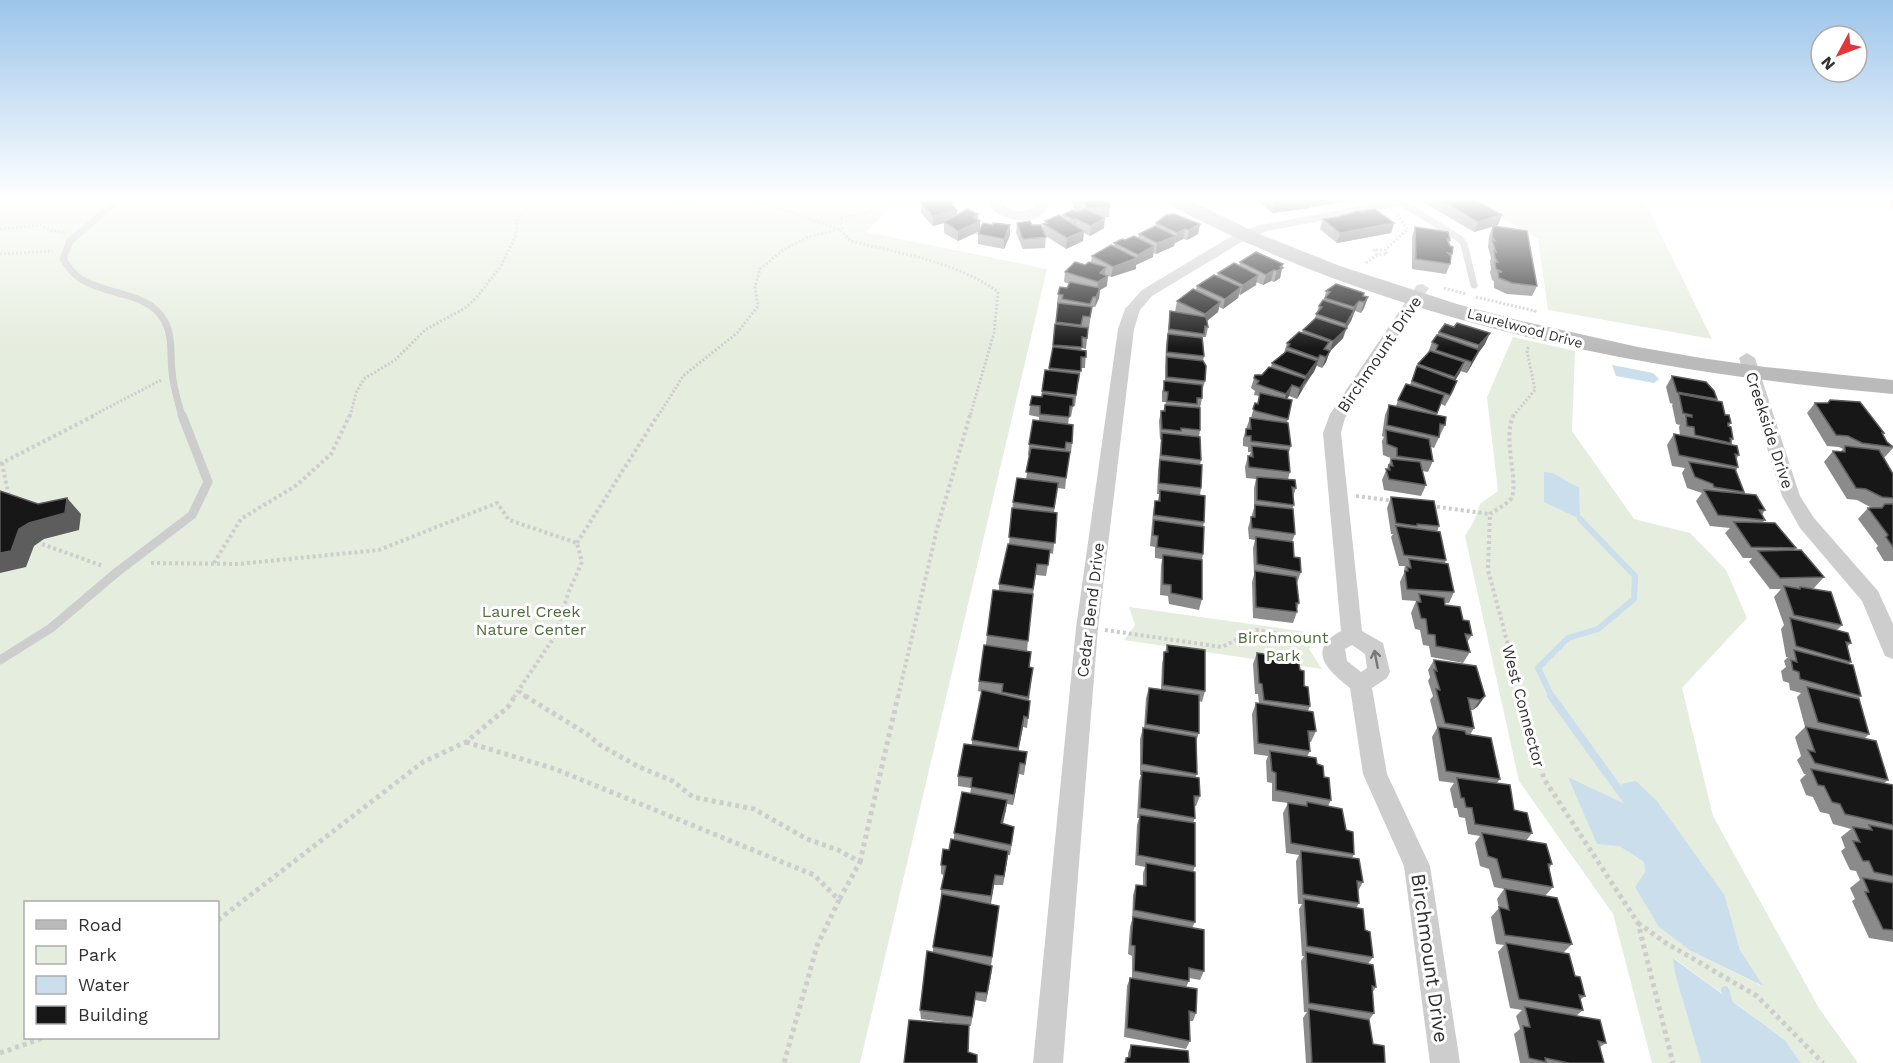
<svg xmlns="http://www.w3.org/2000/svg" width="1893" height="1063" font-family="'Work Sans',sans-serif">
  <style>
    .green { fill: #e5edde; fill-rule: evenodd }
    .water { fill: #cbdeec }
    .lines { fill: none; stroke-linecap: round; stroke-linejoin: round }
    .stream-far1 { stroke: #cbdeec; stroke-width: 6 }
    .stream { stroke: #cbdeec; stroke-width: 8 }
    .path-far2 { stroke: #cdcdcd; stroke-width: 3; stroke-dasharray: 2 2; stroke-linecap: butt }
    .path-far1 { stroke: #cdcdcd; stroke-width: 4; stroke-dasharray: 3 3; stroke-linecap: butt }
    .path { stroke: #cdcdcd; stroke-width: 5; stroke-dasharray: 4 4; stroke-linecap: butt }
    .lane-far1 { stroke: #cdcdcd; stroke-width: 7 }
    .lane { stroke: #cdcdcd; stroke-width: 9 }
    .street { fill: #cdcdcd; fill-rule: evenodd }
    .secondary { fill: #bababa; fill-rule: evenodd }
    .wall { fill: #8b8b8b }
    .shaded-wall { fill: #5d5d5d }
    .building { fill: #171717; stroke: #5d5d5d; stroke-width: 1.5 }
    .oneway { stroke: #777 }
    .labels { text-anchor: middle; stroke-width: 6; stroke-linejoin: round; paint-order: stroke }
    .far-street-label { font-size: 14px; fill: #303030; stroke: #fff }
    .street-label { font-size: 16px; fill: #303030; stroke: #fff }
    .park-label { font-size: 16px; fill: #516b3d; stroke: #fff }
    .near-street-label { font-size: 20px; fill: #303030; stroke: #fff }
  </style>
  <rect width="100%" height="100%" fill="#fff"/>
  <g class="green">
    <path d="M0 200H899L866 232 1047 269 860 1063H0ZM26 902H218V1038H26Z"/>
    <polygon points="1469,200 1644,200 1712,339 1548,310 1538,239"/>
    <path d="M1513 337 1575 351 1572 431 1634 519 1690 533 1726 570 1747 618 1682 688 1713 816 1819 1008 1858 1063H1801L1785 1040 1674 958 1675 974 1701 1063H1652L1613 914 1519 781 1465 536 1474 521 1480 504 1498 491 1487 397ZM1627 805 1725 896 1740 950 1762 986 1691 951 1645 872 1644 862 1619 846Z"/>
    <polygon points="1129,607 1321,634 1309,649 1322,669 1124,640 1135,625"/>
  </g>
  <g class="water">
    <polygon points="1612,365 1653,373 1659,379 1654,383 1616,376"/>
    <polygon points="1544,472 1553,473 1579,488 1580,519 1544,502"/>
    <polygon points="1568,777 1627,805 1621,784 1636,781 1657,801 1725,896 1740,950 1763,986 1691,951 1659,927 1635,887 1645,872 1644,862 1619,846 1597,844"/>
    <polygon points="1673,958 1785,1040 1801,1063 1701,1063 1675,974"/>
  </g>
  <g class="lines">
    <polyline class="stream-far1" points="1552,697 1538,668 1568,638 1598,629 1634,599 1635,576 1580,519"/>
    <g class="stream">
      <polyline points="1551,696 1630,805"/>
      <polyline points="1725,990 1729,1003"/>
    </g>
    <g class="path-far2">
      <polyline points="676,200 684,202 700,200"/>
      <polyline points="754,200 839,229 842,228 840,218 869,212 878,200"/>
      <polyline points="0,229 40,225 52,231 64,232"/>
      <polyline points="0,254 53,251"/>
      <polyline points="1377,255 1374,250 1385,250 1408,229 1396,214"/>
      <polyline points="1366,263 1377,255 1387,254 1385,250"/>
      <polyline points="1444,288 1466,294"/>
      <polyline points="1476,297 1535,311 1534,314"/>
      <polyline points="92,416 161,380"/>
      <polyline points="350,416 356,393 364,379 395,360 425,330 465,308 476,298 501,266 516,235 517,219 536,200"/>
      <path d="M658 416 683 376 737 333 758 306 755 287 760 269 783 250 808 237 839 229 851 241C901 254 956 261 998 292L994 333 970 416"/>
      <polyline points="1513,416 1535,390 1527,351 1529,345"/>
    </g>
    <g class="path-far1">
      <path d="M1514 415C1501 438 1521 487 1510 500 1505 505 1496 510 1490 514L1488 570 1522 697"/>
      <polyline points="2,463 9,498"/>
      <polyline points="0,464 95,415"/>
      <polyline points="1356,496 1394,501"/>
      <polyline points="1431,506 1490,514"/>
      <polyline points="577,543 658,415"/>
      <polyline points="42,544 103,566"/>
      <polyline points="151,563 238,564 379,550 497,503 509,520 577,543 582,562 569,591 555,636 514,697"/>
      <polyline points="214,563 241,519 297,485 331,454 350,415"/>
      <polyline points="1105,630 1222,647 1256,630 1319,641"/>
      <polyline points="519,691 526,697"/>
      <polyline points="898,697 937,529 970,415"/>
    </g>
    <g class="path">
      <polyline points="525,696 587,734 600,745 637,766 673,781 693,797 754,809 807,839 838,850 860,862 839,900"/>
      <polyline points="1522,696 1544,779 1638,923 1673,1063"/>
      <polyline points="466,742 555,769 814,875 839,900 817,946 784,1063"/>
      <polyline points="860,862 898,696"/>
      <polyline points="218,920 423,762 466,742 508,707 515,696"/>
      <polyline points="1638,923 1666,943 1757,996 1823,1063"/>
      <polyline points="0,1053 43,1038"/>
    </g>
    <g class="lane-far1">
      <path d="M118 200 70 241 63 259C68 267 73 274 81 279 107 296 150 291 165 322 173 337 170 355 172 371 173 387 178 402 182 416"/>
      <polyline points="1890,200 1893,206"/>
      <polyline points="1259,229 1401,202 1460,239 1464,244 1474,285"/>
    </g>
    <polyline class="lane" points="0,660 51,628 117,572 192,515 208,482 182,415"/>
    <g class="street">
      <path d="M990 200H1004L1002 204C1012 213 1022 213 1034 208L1033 200H1047L1049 204C1041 229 1001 222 988 205Z"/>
      <polygon points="1259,225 1264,226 1266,229 1264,232 1240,243 1152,296 1140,310 1134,329 1098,628 1063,1063 1033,1063 1076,628 1118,329 1125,309 1142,290 1230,237"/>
      <path d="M1422 284 1429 288 1345 418 1341 433 1362 631 1383 643 1390 672 1387 678 1372 688 1387 774 1430 866 1460 1063H1430L1404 866 1363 774 1350 688C1327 670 1306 650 1341 631L1323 433 1330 414 1417 285ZM1352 645 1365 654 1367 668 1361 672 1347 661 1345 649Z"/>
      <polygon points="1747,353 1755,358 1800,496 1814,518 1878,591 1893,624 1893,659 1885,656 1862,601 1800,528 1782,496 1739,358"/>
    </g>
    <path class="secondary" d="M1166 200H1189L1259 234 1340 266 1457 304 1517 320 1638 347 1701 358 1765 367 1893 380V394C1645 372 1390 323 1168 204Z"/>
  </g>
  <g class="wall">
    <polygon points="927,200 956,200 954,203 954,207 957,210 957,215 980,221 980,231 1010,235 1004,249 978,244 978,234 979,231 958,241 944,233 944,223 933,226 921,213 921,203 927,202"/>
    <polygon points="1071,200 1108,200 1110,207 1109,217 1103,217 1104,228 1090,236 1084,233 1083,241 1066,249 1046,236 1045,248 1023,249 1016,233 1017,223 1032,225 1043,230 1043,224 1045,224 1045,221 1063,217 1063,215 1074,211 1073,204"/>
    <polygon points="1257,200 1356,200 1311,207 1310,208 1272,213"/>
    <polygon points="1420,200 1475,200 1498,225 1493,226 1537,286 1532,296 1507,294 1494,288 1494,281 1492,280 1490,272 1491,269 1490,261 1491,258 1488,247 1489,236 1493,226 1474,232"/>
    <polygon points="1362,211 1394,223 1391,233 1337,243 1320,229 1323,219 1338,217 1362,212"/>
    <polygon points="1156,223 1200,224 1198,234 1187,240 1183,239 1175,243 1174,246 1156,254 1153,253 1153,257 1136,265 1136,269 1111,277 1105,274 1107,286 1100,290 1099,298 1095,307 1092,307 1089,328 1082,327 1088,328 1086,349 1082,348 1081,350 1086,351 1085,368 1081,368 1079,382 1078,382 1075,406 1073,406 1071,417 1069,416 1068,425 1072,443 1071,453 1069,453 1065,489 1058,488 1054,512 1057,513 1053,554 1050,553 1046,576 1036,575 1032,600 1027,651 1030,667 1033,668 1029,701 1030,701 1027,728 1023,727 1018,751 1026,762 1024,775 1019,774 1013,805 1007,804 1003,824 1014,827 1013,837 1010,855 1008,855 1003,885 994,885 991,904 998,915 991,966 992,966 991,975 986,1002 975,1000 971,1026 969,1026 904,1063 951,1023 921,1019 920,1010 933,952 933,947 941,899 941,889 944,875 941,874 941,865 954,840 954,833 970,794 971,788 958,786 958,776 972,745 972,740 982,692 978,691 979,681 986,645 987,635 999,590 999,584 1009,544 1013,502 1026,479 1030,456 1028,455 1029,444 1039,420 1039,417 1029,415 1030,405 1041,397 1042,391 1049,370 1053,347 1058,305 1057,304 1058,294 1067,288 1069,284 1064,282 1065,272 1091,262 1092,256 1114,247 1114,243 1138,238 1139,234 1155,226"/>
    <polygon points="1415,227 1450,240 1449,243 1452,254 1450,259 1450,264 1446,274 1412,269 1412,237"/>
    <polygon points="1240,262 1282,268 1280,278 1274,282 1271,281 1263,285 1256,282 1256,285 1240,295 1239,294 1238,298 1223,309 1219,307 1218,312 1207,321 1208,327 1206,337 1203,337 1204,356 1203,361 1205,381 1202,391 1202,398 1200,408 1200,430 1199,437 1201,460 1200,465 1201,488 1200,495 1204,522 1203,527 1203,554 1202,560 1202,599 1199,610 1169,604 1168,596 1160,595 1161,566 1162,559 1155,558 1155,547 1150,546 1153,512 1155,501 1158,501 1159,494 1157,494 1158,471 1161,440 1160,439 1159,421 1161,411 1163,411 1166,402 1162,402 1162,392 1165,381 1165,368 1166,345 1169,322 1170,311 1175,312 1177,301 1196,290 1197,286 1217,277 1218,273 1239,266"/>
    <polygon points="1326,291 1368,297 1364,308 1361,313 1355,311 1353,314 1351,321 1347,328 1343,338 1330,351 1326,362 1322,368 1317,366 1297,399 1289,396 1287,399 1292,400 1287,423 1291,446 1288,455 1290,472 1288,479 1296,488 1293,497 1294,505 1292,509 1295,534 1292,542 1294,557 1301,572 1297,583 1299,603 1297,609 1297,612 1293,623 1253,618 1252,582 1254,575 1253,548 1255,540 1249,539 1248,528 1254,508 1254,488 1256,479 1246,478 1245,467 1248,456 1249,456 1251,452 1248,452 1248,447 1243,446 1243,439 1246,429 1250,418 1251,418 1255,403 1257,404 1259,396 1254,395 1255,391 1251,388 1254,378 1262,375 1271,367 1272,363 1284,353 1287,343 1302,333 1303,330 1315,318 1319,306 1324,300"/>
    <polygon points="1439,332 1485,344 1479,352 1467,373 1460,371 1455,380 1457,381 1453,392 1445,406 1441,404 1436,415 1445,425 1434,448 1431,447 1433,461 1428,472 1422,471 1426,485 1421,496 1384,490 1382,480 1391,459 1393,459 1383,455 1382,441 1384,437 1382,436 1385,415 1389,405 1396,406 1398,400 1410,385 1417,366 1428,353 1432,342"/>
    <polygon points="1672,376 1717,399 1716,401 1731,423 1729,426 1733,439 1730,445 1739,455 1736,459 1738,467 1736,471 1744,492 1743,494 1765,510 1762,515 1765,520 1762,523 1796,548 1794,550 1824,577 1814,588 1806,588 1842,625 1837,630 1851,643 1847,647 1851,662 1848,664 1861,696 1858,699 1869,734 1864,739 1888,780 1883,784 1893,785 1893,942 1869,938 1852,901 1855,899 1850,888 1860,880 1856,871 1850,870 1841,851 1845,848 1841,837 1851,829 1833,824 1829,814 1820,812 1813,797 1806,795 1800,780 1806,774 1804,774 1797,760 1801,756 1795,737 1805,727 1797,697 1801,693 1790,690 1789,683 1783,681 1781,671 1786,667 1784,661 1788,657 1786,657 1781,629 1784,625 1774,597 1781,589 1770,589 1749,562 1752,558 1743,558 1725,533 1730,528 1710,526 1696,501 1702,493 1687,488 1682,473 1685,468 1672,466 1667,445 1674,434 1680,435 1679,427 1680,425 1676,424 1672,405 1673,404 1670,403 1666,387"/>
    <polygon points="1830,400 1884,433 1882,435 1887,442 1893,448 1884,458 1893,474 1893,561 1884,561 1876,548 1878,546 1858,519 1868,508 1872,508 1857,500 1847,499 1824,462 1833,451 1841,451 1843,449 1839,447 1827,446 1807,413 1815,403 1827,403"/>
    <polygon points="1391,497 1439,526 1437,532 1446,560 1445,563 1454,592 1449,603 1445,603 1445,605 1463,620 1472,635 1467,642 1470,652 1463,663 1431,657 1429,646 1423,645 1420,630 1415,629 1411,613 1416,601 1402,600 1400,582 1404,573 1404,570 1405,566 1399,566 1391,537 1393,534 1391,534 1387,508"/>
    <polygon points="1167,645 1205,691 1202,702 1199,701 1199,733 1196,741 1197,774 1195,778 1200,796 1196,806 1194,806 1195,818 1193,823 1195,866 1193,872 1195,922 1192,928 1204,971 1200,980 1189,978 1189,981 1186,987 1196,1013 1193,1021 1190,1021 1190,1041 1186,1049 1124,1037 1127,986 1130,978 1132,978 1132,956 1128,954 1130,927 1132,920 1133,895 1136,885 1143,886 1143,873 1145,867 1135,865 1137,825 1139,818 1137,818 1139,781 1141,775 1140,775 1140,739 1143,728 1144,728 1146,698 1149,688 1161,689 1162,663"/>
    <polygon points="1257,653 1300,670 1310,706 1308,711 1316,731 1311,742 1309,742 1310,751 1307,757 1317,764 1324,777 1331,800 1328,806 1346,830 1354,854 1352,858 1363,882 1358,891 1359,903 1356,908 1365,930 1373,957 1368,964 1376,987 1372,993 1374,1013 1369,1020 1373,1044 1385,1063 1306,1063 1303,1018 1307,1012 1304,1012 1301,961 1304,956 1302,956 1299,909 1302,904 1298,904 1296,861 1299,855 1286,853 1283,813 1288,803 1272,801 1272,783 1267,782 1266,761 1268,756 1254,754 1252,714 1256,703 1259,704 1258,694 1255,694 1253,664"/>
    <polygon points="1434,660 1485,696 1478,706 1473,710 1471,710 1474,728 1470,735 1500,779 1497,783 1514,810 1532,833 1526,841 1552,864 1549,868 1553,887 1545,896 1572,944 1563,953 1585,996 1580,1000 1583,1010 1576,1016 1606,1043 1600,1047 1604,1063 1520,1063 1514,1034 1520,1029 1516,1016 1522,1010 1510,1008 1498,952 1504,945 1496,944 1491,917 1499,908 1497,899 1504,889 1494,887 1489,869 1480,866 1475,843 1480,836 1468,834 1465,818 1459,817 1457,808 1454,808 1450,789 1454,783 1439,781 1432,737 1437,728 1430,700 1433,696 1428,681 1430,677 1428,670"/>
    <polygon points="1131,1045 1189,1063 1124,1063 1126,1058 1128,1057 1128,1053"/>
  </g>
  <g class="shaded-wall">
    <polygon points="953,200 956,200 954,204 954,211 957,210 957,220 933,226 933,216 953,204"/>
    <polygon points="1302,200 1356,200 1311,207 1310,208 1272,213 1275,203"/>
    <polygon points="978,214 977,222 980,221 980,231 958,241 958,231"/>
    <polygon points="1502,215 1498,225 1474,232 1478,222"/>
    <polygon points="1105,218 1104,228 1090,236 1091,226"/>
    <polygon points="1076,219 1076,229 1073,230 1074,220"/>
    <polygon points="1394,223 1391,233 1337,243 1340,233"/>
    <polygon points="1200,224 1198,234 1187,240 1189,230"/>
    <polygon points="1010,225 1010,235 1004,249 1004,239"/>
    <polygon points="1185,229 1183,239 1175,243 1177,233"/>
    <polygon points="1084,231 1083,241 1066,249 1067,238"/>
    <polygon points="1176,236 1174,246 1156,254 1157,243"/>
    <polygon points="1154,246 1153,257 1136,265 1136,269 1111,277 1113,267 1137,258 1138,255"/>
    <polygon points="1283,264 1280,278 1274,282 1277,271 1280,267"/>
    <polygon points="1106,267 1104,278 1108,276 1107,286 1100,290 1099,298 1095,307 1098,282 1100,273"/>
    <polygon points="1274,270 1271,281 1263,285 1266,275"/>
    <polygon points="1258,275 1256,285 1240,295 1243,285"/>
    <polygon points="1241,287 1238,298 1223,309 1225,299"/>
    <polygon points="1368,297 1364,308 1361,313 1364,302"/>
    <polygon points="1359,301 1351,321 1346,328 1343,338 1330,351 1333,341 1344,331 1346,324 1351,316 1354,307"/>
    <polygon points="1220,302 1218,312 1203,324 1205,314"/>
    <polygon points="1490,333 1485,344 1479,352 1467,373 1479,345"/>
    <polygon points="1330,351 1326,362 1322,368 1326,357"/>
    <polygon points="1320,355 1314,372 1303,386 1302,390 1297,399 1300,388 1305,380 1306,376 1317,361"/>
    <polygon points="1464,362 1460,373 1451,387 1455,377"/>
    <polygon points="1292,385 1289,396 1283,405 1286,394"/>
    <polygon points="67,498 81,514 79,530 44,539 34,546 26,567 0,573 0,553 19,529"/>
    <polygon points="1485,696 1478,706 1473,710 1480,700"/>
    <polygon points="1024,716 1023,727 1017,758 1018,748"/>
    <polygon points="1020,763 1019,774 1013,805 1014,795"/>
    <polygon points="1007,800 1006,810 1000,833 1001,823"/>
    <polygon points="1008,851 1007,861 1003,885 1004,876"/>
    <polygon points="995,875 994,885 990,906 991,896"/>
    <polygon points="992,966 991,975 986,1002 987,993"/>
  </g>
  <g class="building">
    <polygon points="934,200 950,200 954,204 952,205 957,210 933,216 921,203"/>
    <polygon points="1075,200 1108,200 1110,207 1087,208 1084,202 1076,203"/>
    <polygon points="1270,200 1302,200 1275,203"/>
    <polygon points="1441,200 1475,200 1502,215 1478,222"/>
    <polygon points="967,209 978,214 973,217 980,221 958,231 944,222"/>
    <polygon points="1085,209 1105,218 1091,226 1076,219 1074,220 1063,215 1072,210 1077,212"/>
    <polygon points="1375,209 1394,223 1340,233 1323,219 1338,217 1358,211 1364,212 1362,211"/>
    <polygon points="1174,214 1200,224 1189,230 1185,229 1177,233 1156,223 1166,215"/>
    <polygon points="1059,215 1084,231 1067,238 1043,224 1047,223 1045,221"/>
    <polygon points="1030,221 1032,225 1041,225 1046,237 1023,239 1017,223"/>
    <polygon points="983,223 993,225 993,223 1010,225 1004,239 978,234"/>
    <polygon points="1155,226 1176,236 1157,243 1139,234"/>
    <polygon points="1493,226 1527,231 1537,286 1512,283 1499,278 1498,272 1502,272 1496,269 1495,262 1498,262 1495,258 1494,251 1496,252 1492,240 1495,241 1492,237"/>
    <polygon points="1415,227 1448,232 1450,240 1447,239 1450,246 1453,247 1452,254 1448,253 1451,256 1450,264 1416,259"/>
    <polygon points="1134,236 1154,246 1138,255 1114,243 1122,239 1125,240"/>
    <polygon points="1111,245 1137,258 1113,267 1092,256"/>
    <polygon points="1256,252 1283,264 1280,267 1283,268 1277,271 1274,270 1266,275 1240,262"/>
    <polygon points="1075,262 1085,265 1089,262 1106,267 1100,273 1108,276 1098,282 1065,272"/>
    <polygon points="1234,263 1258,275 1243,285 1218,273"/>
    <polygon points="1214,275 1241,287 1225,299 1197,286"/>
    <polygon points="1070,282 1100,288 1096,297 1093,297 1090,304 1062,299 1063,295 1058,294 1060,287 1067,288"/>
    <polygon points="1336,284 1364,293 1363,296 1368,297 1364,302 1359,301 1354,307 1325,298 1330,292 1326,291"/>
    <polygon points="1193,289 1220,302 1205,314 1177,301"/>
    <polygon points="1323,300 1354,310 1346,324 1316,314 1322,307 1319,306"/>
    <polygon points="1058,303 1092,307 1090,317 1083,316 1081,325 1056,322"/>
    <polygon points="1170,311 1206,317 1208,327 1205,326 1204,334 1169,329"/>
    <polygon points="1316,318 1347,328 1333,341 1303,330"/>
    <polygon points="1457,323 1490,333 1479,345 1439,332 1445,324 1454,327"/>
    <polygon points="1055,324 1088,328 1087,338 1082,337 1082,347 1053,345"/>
    <polygon points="1299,332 1329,342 1324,349 1330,351 1326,357 1320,355 1318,358 1288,347 1290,344 1287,343"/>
    <polygon points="1168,334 1202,338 1204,356 1167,352"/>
    <polygon points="1437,335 1479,350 1472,362 1436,350 1438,345 1432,342"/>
    <polygon points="1053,347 1086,351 1086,357 1081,357 1081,371 1049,368"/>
    <polygon points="1287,351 1317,361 1306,376 1272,363"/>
    <polygon points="1430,351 1464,362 1455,377 1418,364"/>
    <polygon points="1167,357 1203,361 1206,366 1205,381 1167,377"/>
    <polygon points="1417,366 1457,381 1450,395 1412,381"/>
    <polygon points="1269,367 1306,379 1300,388 1292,385 1286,394 1257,384 1259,381 1254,378 1255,375 1262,375"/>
    <polygon points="1045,370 1079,374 1076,395 1042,391"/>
    <polygon points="1672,376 1706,382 1714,391 1717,399 1677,392"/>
    <polygon points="1164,381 1202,385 1202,398 1197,398 1197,404 1167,401 1168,392 1164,391"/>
    <polygon points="1406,384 1444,395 1437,413 1398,400"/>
    <polygon points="1260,393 1292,400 1288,419 1256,411 1253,409 1255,403 1258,404"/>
    <polygon points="1043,394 1073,398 1073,406 1070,406 1069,417 1040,414 1040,406 1030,405 1032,396 1042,397"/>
    <polygon points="1679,394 1722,402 1725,415 1729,415 1731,423 1728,423 1728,426 1731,427 1733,439 1730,438 1731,443 1695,435 1694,427 1687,426 1686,416 1692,417 1692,415 1683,413"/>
    <polygon points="1830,400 1860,402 1884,433 1882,433 1887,442 1893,447 1862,443 1848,436 1836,435 1815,403 1828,403"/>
    <polygon points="1165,405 1200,408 1200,430 1181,428 1181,431 1162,429 1161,411 1165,411"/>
    <polygon points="1389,405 1446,417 1445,425 1440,424 1439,437 1387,425"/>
    <polygon points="1250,418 1288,423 1291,446 1251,441 1251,436 1246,436 1246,429 1251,429"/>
    <polygon points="1033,420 1073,425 1072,443 1066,442 1065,449 1029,444"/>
    <polygon points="1386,430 1429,439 1433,461 1397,456 1397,448 1387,444"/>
    <polygon points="1162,433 1200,437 1201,460 1161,455"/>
    <polygon points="1674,434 1737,446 1739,455 1735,454 1738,467 1679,455"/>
    <polygon points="1252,446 1288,450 1290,472 1249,467 1248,456 1253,457"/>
    <polygon points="1845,446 1879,450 1893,474 1893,498 1882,497 1866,489 1856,488 1833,451 1845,452"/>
    <polygon points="1031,448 1070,452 1066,478 1026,472"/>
    <polygon points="1391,459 1420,462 1426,485 1389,479 1386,469 1390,470 1389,465 1393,466"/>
    <polygon points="1160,460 1202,465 1201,488 1159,483"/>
    <polygon points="1689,462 1735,469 1744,492 1714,487 1713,484 1695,477"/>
    <polygon points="1257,477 1295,480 1296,488 1292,487 1294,505 1257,500"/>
    <polygon points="1017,478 1058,483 1054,508 1013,502"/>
    <polygon points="1160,490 1205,496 1204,522 1154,515 1155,501 1160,501"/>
    <polygon points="1704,490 1756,495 1765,510 1759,510 1765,520 1718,515"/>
    <polygon points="0,491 38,504 67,498 65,513 29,523 19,529 11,551 0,553"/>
    <polygon points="1391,497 1434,501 1439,526 1417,524 1417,526 1396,523"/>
    <polygon points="1885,504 1893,504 1893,547 1886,537 1888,535 1868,508 1882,508"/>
    <polygon points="1255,505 1293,509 1295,534 1252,528 1251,517 1255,517"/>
    <polygon points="1012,508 1057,513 1055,543 1009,537"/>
    <polygon points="1154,520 1204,527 1203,554 1157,547 1158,536 1153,535"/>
    <polygon points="1734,522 1775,523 1796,548 1751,547"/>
    <polygon points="1396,526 1440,532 1446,560 1404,555"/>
    <polygon points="1256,537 1293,542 1294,557 1300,558 1301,572 1257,564"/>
    <polygon points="1008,544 1050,550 1048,565 1037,564 1033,589 999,584"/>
    <polygon points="1801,550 1824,577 1780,578 1758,551"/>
    <polygon points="1163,555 1202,560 1202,599 1171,593 1171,585 1163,584"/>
    <polygon points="1409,559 1448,564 1454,592 1407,589 1405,571 1408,571 1407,567 1411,568"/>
    <polygon points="1255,571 1296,577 1299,603 1296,603 1297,612 1256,607"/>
    <polygon points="1784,586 1800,589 1800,587 1831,592 1842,625 1794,615"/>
    <polygon points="993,590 1033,594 1028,641 987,635"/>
    <polygon points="1419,594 1444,598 1445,605 1460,607 1463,620 1469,621 1472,635 1465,634 1470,652 1436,646 1435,635 1428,634 1426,619 1421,618 1417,602 1421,602"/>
    <polygon points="1790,618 1848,633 1851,643 1846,642 1851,662 1796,646"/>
    <polygon points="984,645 1031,652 1029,667 1033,668 1028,697 1002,692 1003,684 979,681"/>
    <polygon points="1167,645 1205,650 1205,691 1163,685 1164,652 1168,652"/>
    <polygon points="1794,650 1853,665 1861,696 1800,679 1799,672 1793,670 1791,660 1797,662"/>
    <polygon points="1257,653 1298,659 1300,670 1304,671 1304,686 1308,687 1310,706 1264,700 1262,684 1259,683"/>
    <polygon points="1434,660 1476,666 1485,696 1480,700 1468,698 1474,728 1445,723 1436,689 1440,690 1434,670 1437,671"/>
    <polygon points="1807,687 1859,699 1869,734 1818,722"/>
    <polygon points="1149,688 1199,695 1199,733 1146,724"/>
    <polygon points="982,690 1030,701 1028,718 1024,716 1018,748 972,740"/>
    <polygon points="1256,703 1313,712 1316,731 1308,731 1310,751 1258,743"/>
    <polygon points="1438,727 1465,731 1466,734 1491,738 1500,779 1446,771"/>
    <polygon points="1806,727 1876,741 1888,780 1815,763 1808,750 1815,752"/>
    <polygon points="1143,728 1196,737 1197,774 1142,764"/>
    <polygon points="964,744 1027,752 1025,764 1020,763 1014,795 971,787 972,778 958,776"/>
    <polygon points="1270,751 1316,758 1317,764 1323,766 1324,777 1329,778 1331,800 1276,790 1276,773 1272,771"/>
    <polygon points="1811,769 1893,785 1893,825 1845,814 1840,804 1832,802 1824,786 1818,785"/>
    <polygon points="1142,771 1199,778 1200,796 1194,796 1195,818 1140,808"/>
    <polygon points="1457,778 1510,785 1514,810 1527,813 1532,833 1475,824 1472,808 1466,807 1464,798 1461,798"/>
    <polygon points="962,792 1007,800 1001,823 1014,827 1011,845 954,833"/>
    <polygon points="1307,802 1342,809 1346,830 1353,832 1354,854 1291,843 1288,803 1307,806"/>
    <polygon points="1140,815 1195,823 1195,866 1138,855"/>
    <polygon points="1869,825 1893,830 1893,876 1874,872 1869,861 1863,861 1853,841 1860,842 1853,827 1872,830"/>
    <polygon points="1482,833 1546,844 1552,864 1548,864 1553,887 1502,878 1497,859 1488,856"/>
    <polygon points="951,839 1008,851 1004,876 995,875 991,896 941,889 946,866 941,865 943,849 949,850"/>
    <polygon points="1301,851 1359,859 1363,882 1357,881 1359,903 1303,894"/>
    <polygon points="1146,863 1195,872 1195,922 1134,910 1136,885 1146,886"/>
    <polygon points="1863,878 1893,883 1893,930 1883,929 1865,892 1869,892"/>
    <polygon points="1505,889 1557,898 1572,944 1505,935 1499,907 1509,910"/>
    <polygon points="942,894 999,906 992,957 933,947"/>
    <polygon points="1304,899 1363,909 1365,930 1370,932 1373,957 1307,946"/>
    <polygon points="1133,917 1204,930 1204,971 1189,968 1189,981 1134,971 1135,946 1131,945"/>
    <polygon points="1506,943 1569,954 1575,976 1580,977 1585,996 1579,995 1583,1010 1519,999"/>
    <polygon points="927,951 992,966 987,993 976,992 972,1017 920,1010"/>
    <polygon points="1306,952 1373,965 1376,987 1372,986 1374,1013 1309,1003"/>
    <polygon points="1130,978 1197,989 1196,1013 1189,1011 1190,1041 1127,1028"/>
    <polygon points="1525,1007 1600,1020 1606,1043 1598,1041 1604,1063 1569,1063 1545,1058 1546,1062 1529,1058 1523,1026 1530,1027"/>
    <polygon points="1309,1009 1369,1020 1373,1044 1384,1046 1385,1063 1312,1063"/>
    <polygon points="909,1020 969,1025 968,1052 977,1055 977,1063 904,1063"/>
    <polygon points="1131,1045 1188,1051 1189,1063 1126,1063 1126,1058 1130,1057"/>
  </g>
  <defs><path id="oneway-shaft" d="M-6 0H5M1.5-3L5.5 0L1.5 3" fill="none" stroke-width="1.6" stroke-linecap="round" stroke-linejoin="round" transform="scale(1.5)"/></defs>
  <use class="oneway" href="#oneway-shaft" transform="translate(1376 659) rotate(-101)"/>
  <linearGradient id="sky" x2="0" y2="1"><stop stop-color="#9cc5ea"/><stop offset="0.57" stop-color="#fff"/><stop offset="1" stop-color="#fff" stop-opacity="0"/></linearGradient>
  <rect width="1893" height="349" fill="url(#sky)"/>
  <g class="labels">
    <g class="far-street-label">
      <text transform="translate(1525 328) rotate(15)" y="5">Laurelwood Drive</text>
    </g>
    <g class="street-label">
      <text transform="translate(1379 354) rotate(-56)" y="6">Birchmount Drive</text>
      <text transform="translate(1770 430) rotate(72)" y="6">Creekside Drive</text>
      <text transform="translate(1090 610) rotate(-83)" y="6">Cedar Bend Drive</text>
      <text transform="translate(1524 706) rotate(75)" y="6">West Connector</text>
    </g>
    <g class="park-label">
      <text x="531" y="617">Laurel Creek<tspan x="531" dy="18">Nature Center</tspan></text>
      <text x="1283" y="643">Birchmount<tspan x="1283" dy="18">Park</tspan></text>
    </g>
    <g class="near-street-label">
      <text transform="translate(1430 958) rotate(82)" y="7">Birchmount Drive</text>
    </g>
  </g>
  <rect x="24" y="901" width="195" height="138" fill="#ffffff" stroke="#acacac" stroke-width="1.5"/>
  <rect x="36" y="920" width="30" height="9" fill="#bababa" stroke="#acacac" stroke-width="1.5"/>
  <text x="78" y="931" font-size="18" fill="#303030">Road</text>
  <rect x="36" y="946" width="30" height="18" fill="#e5edde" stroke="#acacac" stroke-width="1.5"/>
  <text x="78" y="961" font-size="18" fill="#303030">Park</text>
  <rect x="36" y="976" width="30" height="18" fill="#cbdeec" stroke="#acacac" stroke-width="1.5"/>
  <text x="78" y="991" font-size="18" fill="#303030">Water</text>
  <rect x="36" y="1006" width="30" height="18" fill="#171717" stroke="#acacac" stroke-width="1.5"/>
  <text x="78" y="1021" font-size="18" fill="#303030">Building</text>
  <g transform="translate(1839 54) rotate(229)"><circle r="28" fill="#ffffff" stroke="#acacac" stroke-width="1.5"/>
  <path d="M0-4.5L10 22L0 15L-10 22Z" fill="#e3363b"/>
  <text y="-9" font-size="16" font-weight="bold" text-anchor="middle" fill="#303030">N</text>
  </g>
</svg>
